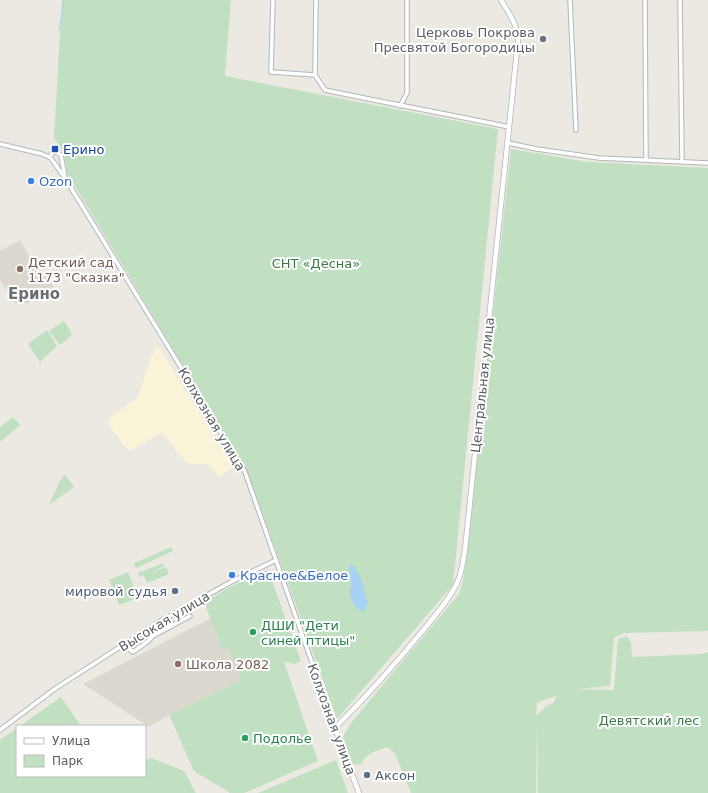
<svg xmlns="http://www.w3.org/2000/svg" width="708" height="793" font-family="'DejaVu Sans',sans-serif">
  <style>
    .commercial { fill: #f9f3d8 }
    .education { fill: #dbd8d0 }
    .green { fill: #c0e0c1; fill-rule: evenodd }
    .water { fill: #a7d1f5 }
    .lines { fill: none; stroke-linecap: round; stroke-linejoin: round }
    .stream { stroke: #a7d1f5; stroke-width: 1 }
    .minor-casing { stroke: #b4b6ba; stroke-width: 5.5 }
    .tertiary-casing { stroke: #b4b6ba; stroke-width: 6 }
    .minor { stroke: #fff; stroke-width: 3.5 }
    .tertiary { stroke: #fff; stroke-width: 4.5 }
    .worship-dot { fill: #6b7280; stroke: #fff; stroke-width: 1.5 }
    .transit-dot { fill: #1a4fb4; stroke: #fff; stroke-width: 1.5 }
    .shop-dot { fill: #3f7fe0; stroke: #fff; stroke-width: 1.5 }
    .education-dot { fill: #8d6e63; stroke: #fff; stroke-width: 1.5 }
    .service-dot { fill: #5c6f8a; stroke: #fff; stroke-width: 1.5 }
    .leisure-dot { fill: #2e9e5b; stroke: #fff; stroke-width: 1.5 }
    .labels { text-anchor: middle; stroke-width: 4; stroke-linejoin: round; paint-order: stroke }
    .worship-label { font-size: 13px; fill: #5b616d; stroke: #fff; text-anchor: end }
    .transit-label { font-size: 13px; fill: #164399; stroke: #fff; text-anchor: start }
    .shop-label { font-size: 13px; fill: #366cbe; stroke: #fff; text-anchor: start }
    .education-label { font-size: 13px; fill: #785e54; stroke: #fff; text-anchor: start }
    .park-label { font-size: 13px; fill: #3c7d42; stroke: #fff }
    .street-label { font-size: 13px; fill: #5a5d60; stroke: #fff }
    .service-label { font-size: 13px; fill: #4e5e75; stroke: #fff; text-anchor: end }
    .leisure-label { font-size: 13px; fill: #27864d; stroke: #fff; text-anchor: start }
    .quarter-label { font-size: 15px; font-weight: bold; fill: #6b6e72; stroke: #fff }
  </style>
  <rect width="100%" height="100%" fill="#ebe9e1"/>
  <polygon class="commercial" points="158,346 233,467 219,477 208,464 190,464 179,455 162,432 131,451 126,448 109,426 109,419 138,397 151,357"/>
  <g class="education">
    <polygon points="20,240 31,259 54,287 26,304 23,300 15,303 0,280 0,251"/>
    <polygon points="211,618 222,648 228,647 241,680 169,715 149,727 83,684"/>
  </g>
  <g class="green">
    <path d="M62 0H231L225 76 498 129 453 585 337 719 248 473 67 173C66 158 63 151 54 138Z"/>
    <path d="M511 149 588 162 708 168V631L624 633 614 638 610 686 577 689 614 690 618 639 627 636 631 643 632 657 702 654 708 652V793H538L537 724 536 793H411L395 753 387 747C376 751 367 753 361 764L352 765 343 737 351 723 459 594 463 581 468 546ZM557 696 553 703 545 707 536 716 537 702Z"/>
    <polygon points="64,321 69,328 72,335 60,345 49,331"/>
    <polygon points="47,330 57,346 40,362 28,344"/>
    <polygon points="13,417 20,425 0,442 0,427"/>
    <polygon points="65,474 74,487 49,505 60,481"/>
    <polygon points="171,547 173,551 136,568 134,563"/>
    <polygon points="163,563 164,566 150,573 166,567 169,574 147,583 144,575 139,577 138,573"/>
    <polygon points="268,570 301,661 295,664 284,662 318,761 244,793 230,793 194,771 169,715 241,680 228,647 222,649 204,602 230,587"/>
    <polygon points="128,572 138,598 119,605 109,580"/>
    <polygon points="61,697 81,726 20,726"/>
    <polygon points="17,728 17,776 145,776 145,760 151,758 184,771 196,793 0,793 0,740"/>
    <polygon points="336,760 348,793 258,793"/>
  </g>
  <path class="water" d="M349 565H353C354 569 356 569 358 573 363 579 364 594 368 602L364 612C357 610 349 599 350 591 350 588 352 585 351 581 351 575 348 571 349 565Z"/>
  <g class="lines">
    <polyline class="stream" points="59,30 64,3 63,0"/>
    <g class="minor-casing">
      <g id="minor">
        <path d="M273 0 271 72 315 75 325 90C386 103 448 114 509 127"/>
        <polyline points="570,0 576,130"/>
        <polyline points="645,0 646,160"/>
        <polyline points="680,0 682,161"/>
        <polyline points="315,75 316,0"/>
        <polyline points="400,106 407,93 407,0"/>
        <polyline points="508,143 537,149 599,158 708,163"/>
        <polyline points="0,144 42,154 49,157"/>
        <polyline points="65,178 61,155 56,152 52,153 50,157 65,178 245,472 335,728"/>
        <polyline points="124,645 133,652 147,642 153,636 190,616"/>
        <polyline points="0,730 56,688 159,622 229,583 276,560"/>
      </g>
    </g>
    <g class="tertiary-casing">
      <path id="tertiary" d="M359 793 335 728C367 696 397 662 425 628 435 616 451 597 457 583 462 573 463 561 465 550L518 41C518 25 509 13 501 0"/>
    </g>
    <use href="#minor" class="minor"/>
    <use href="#tertiary" class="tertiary"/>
  </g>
  <circle class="worship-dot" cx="543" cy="39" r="4"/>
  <rect class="transit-dot" x="51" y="145" width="8" height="8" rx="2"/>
  <g class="shop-dot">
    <circle cx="31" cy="181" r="4"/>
    <circle cx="232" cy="575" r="4"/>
  </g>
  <g class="education-dot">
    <circle cx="20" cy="269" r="4"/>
    <circle cx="178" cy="664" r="4"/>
  </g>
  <g class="service-dot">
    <circle cx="175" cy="591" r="4"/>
    <circle cx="367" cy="775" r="4"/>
  </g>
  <g class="leisure-dot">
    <circle cx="253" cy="632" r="4"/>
    <circle cx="245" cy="738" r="4"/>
  </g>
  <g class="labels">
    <g class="worship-label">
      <text x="535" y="37">Церковь Покрова<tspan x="535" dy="15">Пресвятой Богородицы</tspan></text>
    </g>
    <g class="transit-label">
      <text x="63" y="154">Ерино</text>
    </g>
    <g class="shop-label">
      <text x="39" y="186">Ozon</text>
      <text x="240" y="580">Красное&amp;Белое</text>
    </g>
    <g class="education-label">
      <text x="28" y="267">Детский сад<tspan x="28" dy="15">1173 "Сказка"</tspan></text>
      <text x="186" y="669">Школа 2082</text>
    </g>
    <g class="park-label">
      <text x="316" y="268">СНТ «Десна»</text>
      <text x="649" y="725">Девятский лес</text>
    </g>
    <g class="street-label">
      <text transform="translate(482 385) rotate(-84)" y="5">Центральная улица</text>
      <text transform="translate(212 419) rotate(59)" y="5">Колхозная улица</text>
      <text transform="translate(164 621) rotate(-31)" y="5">Высокая улица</text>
      <text transform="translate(332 719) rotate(70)" y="5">Колхозная улица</text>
    </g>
    <g class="service-label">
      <text x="167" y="596">мировой судья</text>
      <text x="375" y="780" text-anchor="start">Аксон</text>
    </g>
    <g class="leisure-label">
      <text x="261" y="630">ДШИ "Дети<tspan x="261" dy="15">синей птицы"</tspan></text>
      <text x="253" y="743">Подолье</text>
    </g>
    <g class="quarter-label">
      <text x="34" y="299">Ерино</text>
    </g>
  </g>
  <rect x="16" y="725" width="130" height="52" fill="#ffffff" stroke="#bdbebf"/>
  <rect x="24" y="738" width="20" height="6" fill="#ffffff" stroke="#bdbebf"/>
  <text x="52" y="745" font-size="12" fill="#5a5d60">Улица</text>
  <rect x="24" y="755" width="20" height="12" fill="#c0e0c1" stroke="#bdbebf"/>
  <text x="52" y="765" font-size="12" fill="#5a5d60">Парк</text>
</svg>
